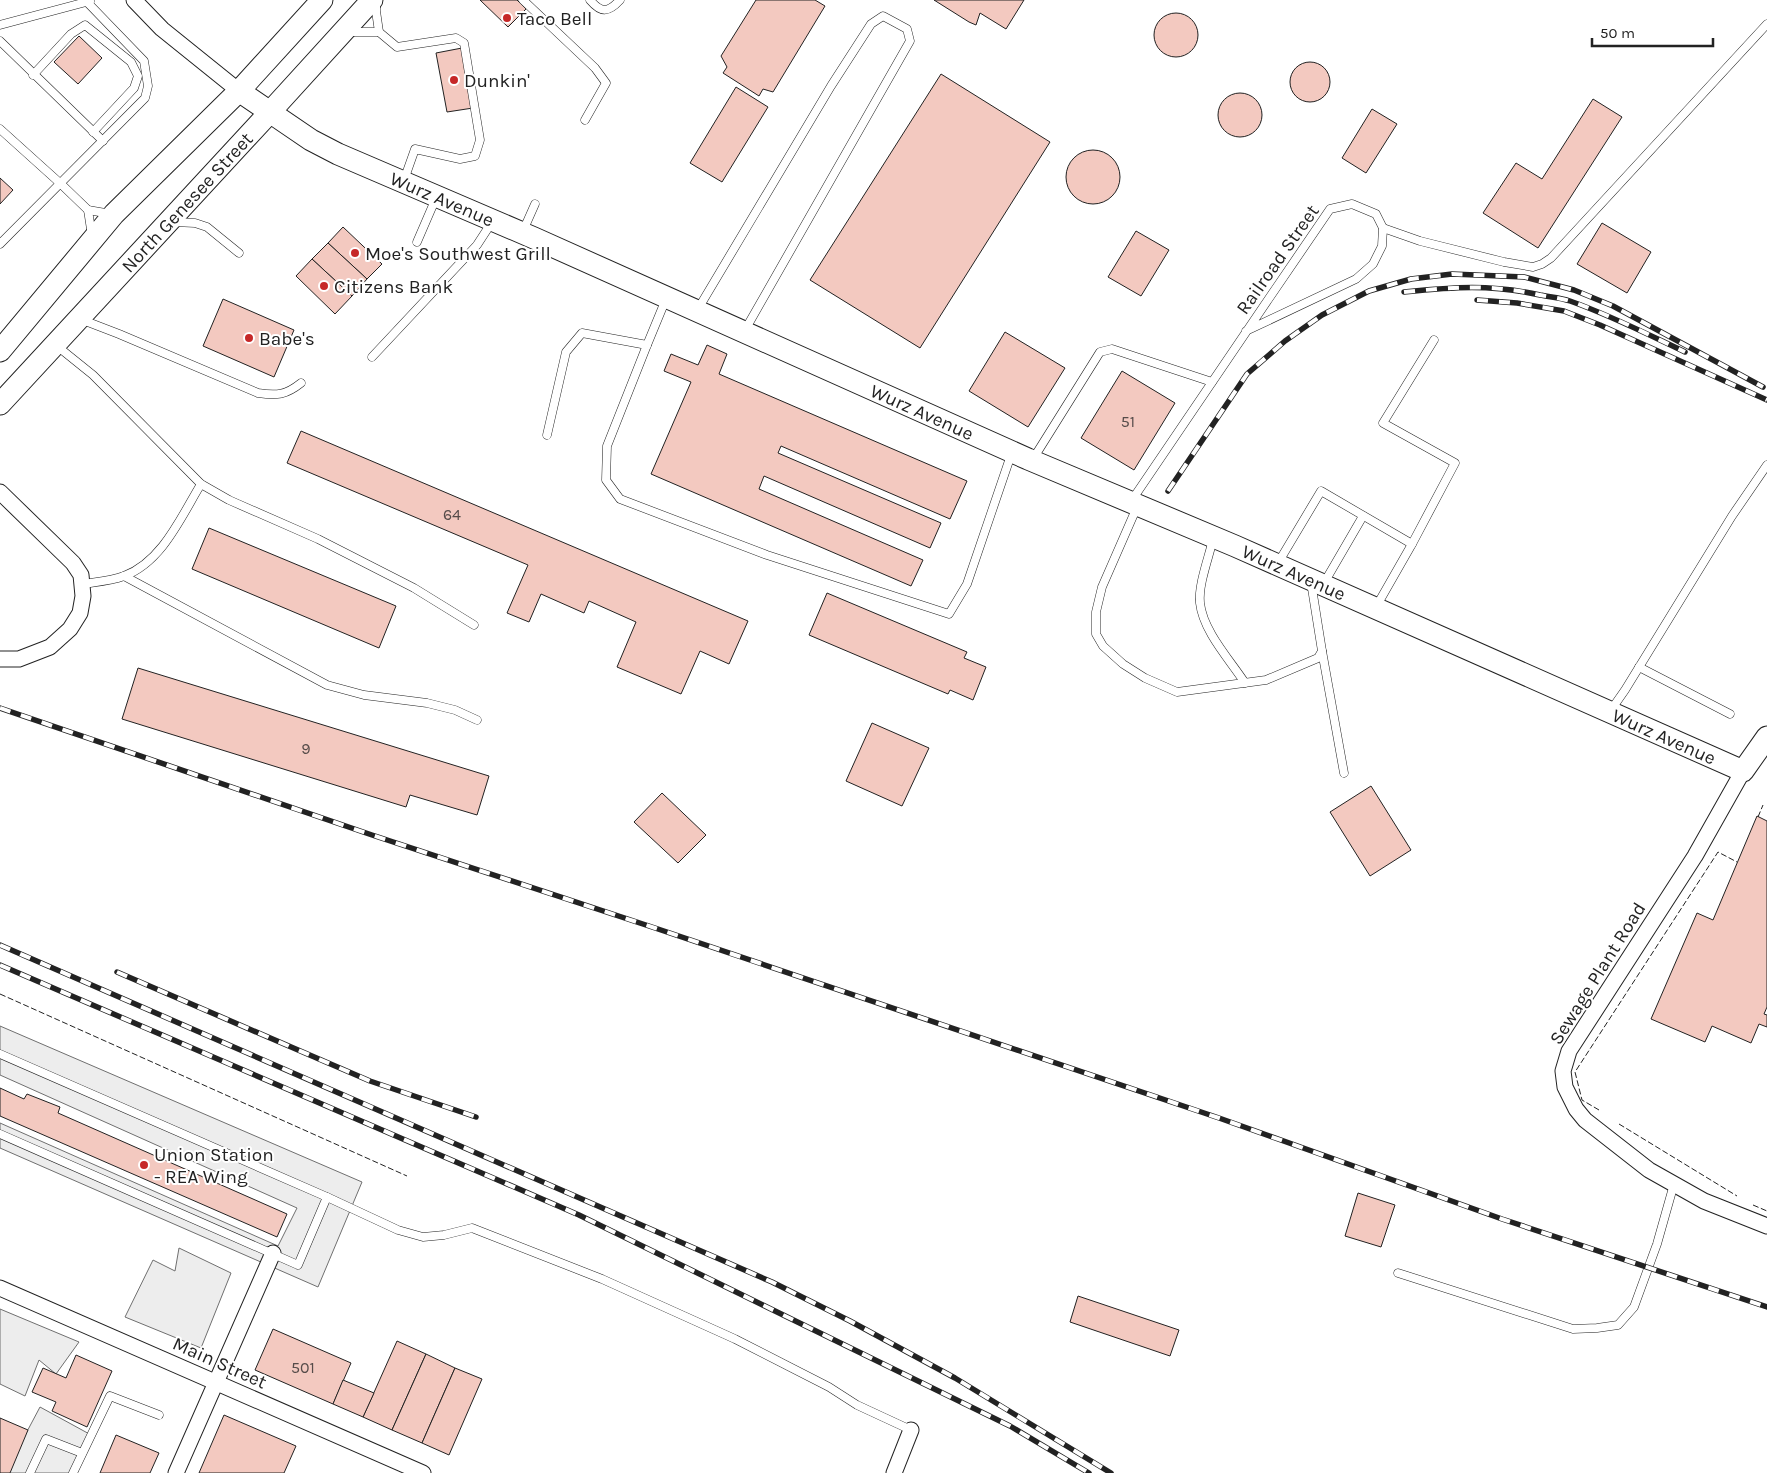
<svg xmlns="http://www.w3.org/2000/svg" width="1767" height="1473" font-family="Karla,sans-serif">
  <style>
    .parking { fill: #ededed; stroke: #6f6f6f }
    .building { fill: #f3c9c0; stroke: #222 }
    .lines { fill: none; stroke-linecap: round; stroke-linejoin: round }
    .lane-casing { stroke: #222; stroke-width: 9 }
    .street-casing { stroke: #222; stroke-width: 17 }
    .secondary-casing { stroke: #222; stroke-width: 23 }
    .lane { stroke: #fff; stroke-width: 8 }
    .street { stroke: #fff; stroke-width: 15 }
    .secondary { stroke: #fff; stroke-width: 21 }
    .rail-casing { stroke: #222; stroke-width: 5.5 }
    .rail { stroke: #fff; stroke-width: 4; stroke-dasharray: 11; stroke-linecap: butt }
    .fence { stroke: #222; stroke-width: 1; stroke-dasharray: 6 2.5; stroke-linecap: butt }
    .poi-dot { fill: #c62828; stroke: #fff; stroke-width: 2 }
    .labels { text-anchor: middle; stroke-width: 4; stroke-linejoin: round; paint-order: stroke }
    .number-label { font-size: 16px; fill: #564c4a }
    .poi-label { font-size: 19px; fill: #222; stroke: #fff; text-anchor: start }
    .street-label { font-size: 19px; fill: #222; stroke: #fff }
  </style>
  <rect width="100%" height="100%" fill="#fff"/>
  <g class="parking">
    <polygon points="0,1026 362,1182 318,1287 0,1148 0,1123 278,1246 297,1208 0,1075"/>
    <polygon points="179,1248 231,1273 201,1348 125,1317 153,1260 175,1271"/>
    <polygon points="0,1309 79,1342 56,1374 39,1360 25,1396 0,1384"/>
    <polygon points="40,1407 93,1436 77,1473 5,1473"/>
  </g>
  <g class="building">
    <polygon points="480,0 517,0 526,9 508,27"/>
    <polygon points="756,0 815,0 825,6 773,92 763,89 759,96 723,73 727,67 721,56"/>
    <polygon points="934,0 1024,0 1006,29 980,13 976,25 969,22"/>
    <circle cx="1176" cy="35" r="22"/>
    <polygon points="79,36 102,58 78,84 54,62"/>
    <polygon points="462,48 473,108 447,112 436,53"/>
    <circle cx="1310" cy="82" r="20"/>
    <polygon points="941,74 1050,142 920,348 810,280"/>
    <polygon points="736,87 768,107 722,182 690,163"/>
    <circle cx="1240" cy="115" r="22"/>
    <polygon points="1593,99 1622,117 1538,248 1483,213 1516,163 1542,179"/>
    <polygon points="1372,109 1397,124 1366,173 1342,158"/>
    <circle cx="1093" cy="177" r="27"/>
    <polygon points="0,178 13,190 0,204"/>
    <polygon points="1602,223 1651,252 1627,293 1577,264"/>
    <polygon points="343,227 382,264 367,279 328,243"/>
    <polygon points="1136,231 1169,250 1141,296 1108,277"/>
    <polygon points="328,243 367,279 352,296 312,259"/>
    <polygon points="312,259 352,296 335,314 296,276"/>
    <polygon points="223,299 294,330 274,377 203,346"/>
    <polygon points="1005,332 1065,368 1028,427 969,391"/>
    <polygon points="707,345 727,354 719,374 967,481 950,519 781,446 778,453 941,523 930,548 764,476 759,489 923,560 911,586 651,474 691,382 664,371 671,354 698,365"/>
    <polygon points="1122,371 1175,403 1134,470 1081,438"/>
    <polygon points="301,431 748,621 729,664 700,651 681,694 617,667 636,622 589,601 584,613 541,594 529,622 507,613 528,565 287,463"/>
    <polygon points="209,528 396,606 379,648 192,569"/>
    <polygon points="827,593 967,652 964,658 986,667 973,700 950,690 948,694 809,635"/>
    <polygon points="138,668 489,776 477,815 410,795 406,807 122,719"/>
    <polygon points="872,723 929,748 902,806 846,781"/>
    <polygon points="1371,786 1411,850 1370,876 1330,812"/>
    <polygon points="662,793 706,835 678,863 634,822"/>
    <polygon points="1757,816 1767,821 1767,1007 1764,1014 1767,1015 1767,1027 1759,1024 1751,1043 1712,1026 1705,1042 1651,1019 1697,913 1713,920"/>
    <polygon points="0,1088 24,1099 27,1094 60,1107 58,1113 287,1214 277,1237 0,1116"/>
    <polygon points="1358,1193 1395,1205 1381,1247 1345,1236"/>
    <polygon points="1078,1296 1179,1330 1170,1356 1070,1322"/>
    <polygon points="273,1329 351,1363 333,1404 255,1370"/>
    <polygon points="397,1341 426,1354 392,1430 363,1417"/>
    <polygon points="426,1354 455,1368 422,1443 392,1430"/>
    <polygon points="76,1355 112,1371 87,1427 52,1411 56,1402 32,1392 43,1368 66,1378"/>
    <polygon points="455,1368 482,1379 449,1455 422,1443"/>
    <polygon points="343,1380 374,1393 363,1417 333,1404"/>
    <polygon points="224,1415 296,1446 284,1473 199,1473"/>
    <polygon points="0,1418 28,1430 10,1473 0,1473"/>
    <polygon points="116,1435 159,1453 150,1473 100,1473"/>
  </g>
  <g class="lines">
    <g class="lane-casing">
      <g id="lane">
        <polyline points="523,0 595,68 606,83 585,120"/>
        <path d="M590 0C601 13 608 13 620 0"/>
        <polyline points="376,2 376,11 379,32"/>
        <polyline points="0,25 90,1"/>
        <polyline points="350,32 379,32 397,47 456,38 464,43 480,140 475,156 460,159 415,149 404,180"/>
        <polyline points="0,41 103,141"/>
        <polyline points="33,75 71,34 85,25 131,62 138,76 134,88 93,132"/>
        <polyline points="0,129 61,184 88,210 111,214"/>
        <polyline points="88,210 92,236"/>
        <polyline points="174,222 195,223 207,227 239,253"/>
        <polyline points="1383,228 1420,241 1504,262 1533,267 1542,264 1551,258 1767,24"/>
        <polyline points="523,231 535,204"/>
        <polyline points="417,242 436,198"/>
        <polyline points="0,244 145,98 148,86 144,61 87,2"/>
        <polyline points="666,299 647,345 607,446 606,480 620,499 767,555 949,614 967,584 1012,452"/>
        <polyline points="698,309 831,86 871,24 883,16 907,29 910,41 745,330"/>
        <path d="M80 319 119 334 258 393C277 396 286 395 301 383"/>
        <polyline points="57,346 93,375 201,484 229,500 318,539 414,588 474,625"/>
        <polyline points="372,357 477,245 492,222"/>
        <polyline points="547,435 566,352 582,333 647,345"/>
        <polyline points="1033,459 1100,352 1112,349 1212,382"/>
        <path d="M1132 500C1197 403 1264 306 1330 209L1352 204 1376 214 1383 228 1382 246 1373 264 1356 279 1246 331"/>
        <polyline points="1137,507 1102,587 1096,612 1096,634 1103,646 1123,664 1145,678 1177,692 1266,680 1318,658 1322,651 1311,582"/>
        <path d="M1213 539C1209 557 1198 585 1200 603 1203 631 1230 660 1245 683"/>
        <polyline points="1412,544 1455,463 1383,423 1434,340"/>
        <polyline points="1278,563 1321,491 1412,544 1376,607"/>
        <polyline points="124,576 327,685 364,695 427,703 455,710 477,720"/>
        <polyline points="1324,583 1363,516"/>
        <path d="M82 584C95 582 111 581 124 576 162 562 181 517 201 484"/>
        <polyline points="1322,651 1344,773"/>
        <polyline points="1639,667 1730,714"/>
        <polyline points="1611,710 1625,690 1732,516 1767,465"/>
        <polyline points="0,1054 327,1197 298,1265 0,1134"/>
        <polyline points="327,1197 398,1230 423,1237 444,1235 472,1228 602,1279 735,1339 829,1387 857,1405 911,1430"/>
        <polyline points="1398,1273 1573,1329 1597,1328 1618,1325 1634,1307 1657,1244 1674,1184"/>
        <polyline points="30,1473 46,1439 82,1453"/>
        <polyline points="73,1473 110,1396 159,1415"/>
      </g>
    </g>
    <g class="street-casing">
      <g id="street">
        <polyline points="134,0 162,29 239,91"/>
        <polyline points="0,492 73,563 81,575 83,596 80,613 70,629 50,647 19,659 0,659"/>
        <polyline points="1743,771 1695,856 1569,1051 1563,1071 1565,1087 1576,1109 1585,1120 1649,1170 1704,1201 1767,1226"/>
        <polyline points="0,1288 423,1473"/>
        <polyline points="176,1473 273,1253"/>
        <polyline points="894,1473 911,1430"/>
      </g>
    </g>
    <g class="secondary-casing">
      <g id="secondary">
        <path id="s1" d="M239 91 311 140 338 154 534 238 1028 459 1235 546 1743 771 1767 737"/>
        <polyline points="0,351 114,214 239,91 322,0"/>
        <path id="s2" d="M0 404 270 112 372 0"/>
      </g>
    </g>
    <use href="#lane" class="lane"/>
    <use href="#street" class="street"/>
    <use href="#secondary" class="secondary"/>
    <g class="rail-casing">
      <g id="rail">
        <path d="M1404 292C1453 287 1491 284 1540 295 1550 297 1561 298 1570 301 1610 315 1647 334 1685 352"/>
        <polyline points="1477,300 1517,303 1564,311 1600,325 1767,400"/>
        <polyline points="1168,491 1247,374 1285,341 1322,315 1369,291 1411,279 1452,274 1524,277 1574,290 1613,306 1763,387"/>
        <polyline points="0,708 372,835 655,928 1219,1118 1502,1219 1767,1307"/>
        <polyline points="0,945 772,1282 850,1321 955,1378 1111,1473"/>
        <polyline points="0,965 579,1215 1010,1426 1089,1473"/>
        <polyline points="117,972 370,1081 476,1117"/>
      </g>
    </g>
    <use href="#rail" class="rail"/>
    <g class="fence">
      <polyline points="1758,817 1763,805"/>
      <polyline points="0,994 407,1176"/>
      <polyline points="1599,1110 1582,1100 1575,1072 1718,852 1737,862"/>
      <polyline points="1619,1124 1737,1196"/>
      <polyline points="1753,1205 1767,1211"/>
    </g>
  </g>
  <g class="poi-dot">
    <circle cx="507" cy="18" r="5"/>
    <circle cx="454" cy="80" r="5"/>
    <circle cx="355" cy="253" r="5"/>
    <circle cx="324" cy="286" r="5"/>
    <circle cx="249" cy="338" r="5"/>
    <circle cx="144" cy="1165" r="5"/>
  </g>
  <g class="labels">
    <g class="number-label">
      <text x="1128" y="427">51</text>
      <text x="452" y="520">64</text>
      <text x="306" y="754">9</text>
      <text x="303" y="1373">501</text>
    </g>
    <g class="poi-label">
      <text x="517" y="25">Taco Bell</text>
      <text x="464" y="87">Dunkin'</text>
      <text x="365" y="260">Moe's Southwest Grill</text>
      <text x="334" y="293">Citizens Bank</text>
      <text x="259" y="345">Babe's</text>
      <text x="154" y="1161">Union Station<tspan x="154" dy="22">- REA Wing</tspan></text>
    </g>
    <g class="street-label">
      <text dy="7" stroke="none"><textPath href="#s1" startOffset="231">Wurz Avenue</textPath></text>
      <text dy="7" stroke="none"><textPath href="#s2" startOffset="275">North Genesee Street</textPath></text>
      <text transform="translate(1277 259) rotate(-55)" y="7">Railroad Street</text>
      <text dy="7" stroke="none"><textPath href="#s1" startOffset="756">Wurz Avenue</textPath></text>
      <text dy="7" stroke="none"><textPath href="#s1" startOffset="1161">Wurz Avenue</textPath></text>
      <text dy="7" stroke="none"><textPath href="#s1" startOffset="1566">Wurz Avenue</textPath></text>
      <text transform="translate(1597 973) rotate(-58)" y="7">Sewage Plant Road</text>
      <text transform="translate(220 1362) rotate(24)" y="7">Main Street</text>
    </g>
  </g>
  <path d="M1592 38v8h121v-8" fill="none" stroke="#222222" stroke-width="2.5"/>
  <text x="1600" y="38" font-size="15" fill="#222222" stroke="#ffffff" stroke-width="4" paint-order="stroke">50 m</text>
</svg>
